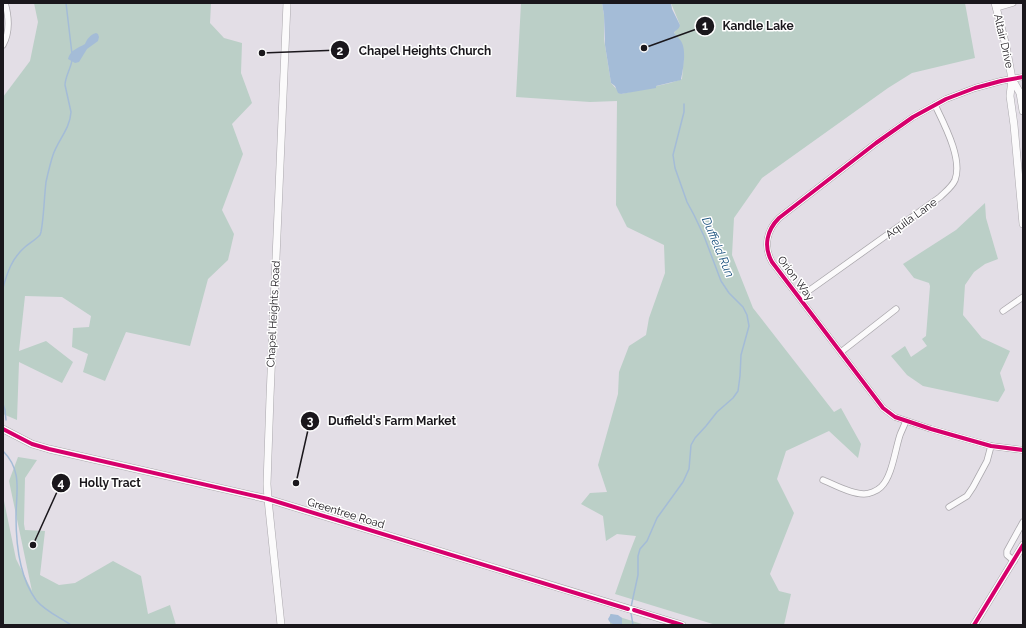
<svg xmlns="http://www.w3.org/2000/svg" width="1026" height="628" font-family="Raleway,sans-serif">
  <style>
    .green { fill: #bbcfc7 }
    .water { fill: #a4bcd7 }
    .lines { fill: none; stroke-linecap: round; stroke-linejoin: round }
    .stream { stroke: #a4bcd7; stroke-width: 1.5 }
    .minor-casing { stroke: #aba8ad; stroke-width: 7 }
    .tertiary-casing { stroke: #aba8ad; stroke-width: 8 }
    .minor { stroke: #fbfafb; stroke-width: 5.5 }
    .tertiary { stroke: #fbfafb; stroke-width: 7 }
    .cycleway-casing { stroke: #fff; stroke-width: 6 }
    .cycleway { stroke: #d6006c; stroke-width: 4 }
    .labels { text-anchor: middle; stroke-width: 3; stroke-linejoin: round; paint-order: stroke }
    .street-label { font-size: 11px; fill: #1a171c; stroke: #fff }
    .water-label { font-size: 12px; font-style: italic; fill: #144d7a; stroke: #fff }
    .leader { fill: none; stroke: #1a171c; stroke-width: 1.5 }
    .callout-dot { fill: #1a171c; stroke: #fff; stroke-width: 1.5 }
    .mark-label { font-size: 12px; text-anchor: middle; font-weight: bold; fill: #fff }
    .callout-label { font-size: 12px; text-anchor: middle; font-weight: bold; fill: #1a171c; stroke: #fff; stroke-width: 3; stroke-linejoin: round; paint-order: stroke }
  </style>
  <rect width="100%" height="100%" fill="#e3dee6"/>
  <g class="green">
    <polygon points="34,3 154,3 211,4 210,23 224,38 242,43 241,73 252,103 232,124 243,154 222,210 234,234 228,260 208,279 190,346 126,332 105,381 83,372 88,354 72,347 73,328 89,327 91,316 62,297 25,296 19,351 46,341 73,362 62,383 19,362 17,420 3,414 3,97 30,61 38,22"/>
    <polygon points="521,3 602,3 604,15 604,39 611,83 621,94 670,83 682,79 684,54 674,33 680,25 671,3 965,3 975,58 912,73 888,88 762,178 734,218 732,255 753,308 834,412 841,408 861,444 858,458 829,431 786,451 777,479 794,513 770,574 779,591 791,594 784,625 716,625 615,594 629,554 636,536 617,534 606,541 603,516 581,504 590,493 607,492 598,465 618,394 619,372 629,346 646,335 649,318 665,273 664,245 627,227 616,205 617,101 590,102 516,97"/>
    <polygon points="985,203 986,218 998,259 985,264 974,272 965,285 963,315 982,338 1010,351 1000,373 1005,390 998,402 923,386 907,375 891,356 905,346 911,357 927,346 922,339 926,336 930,286 929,283 914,278 903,264 956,230"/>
    <polygon points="18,457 37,460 25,478 24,524 25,530 45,531 40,575 59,585 75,583 113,561 141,576 148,614 170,605 176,625 3,625 3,496 16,559 32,591 9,481"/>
    <polygon points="610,614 645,625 610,625"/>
  </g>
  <g class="water">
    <path d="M602 3H671L672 9 680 25C679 30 675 30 674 33 676 36 679 38 681 41 687 51 683 69 681 80L656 86V88L621 94 618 93 615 86 611 83 605 45 604 15Z"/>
    <path d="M96 33 98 34 99 37 98 41 87 49 79 62 75 63 68 59C70 50 78 48 85 44 87 39 90 35 96 33Z"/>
    <path d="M611 614 618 615 622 618V625C617 625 610 625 608 619Z"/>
  </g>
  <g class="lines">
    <g class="stream">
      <polyline points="66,3 72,54"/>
      <path d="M3 288C7 273 12 258 25 247 30 243 35 240 40 235L41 232C44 216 44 199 46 182 48 173 50 164 53 155 58 140 70 129 71 112L65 85C65 77 71 68 72 60"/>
      <polyline points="3,404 5,410 6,420"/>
      <path d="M3 451C23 471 16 492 16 517 16 544 20 578 36 600 45 611 59 617 71 625"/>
      <polyline points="631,607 638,575 638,556 640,549 647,541 657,518 683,482 689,469 691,445 695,438 706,426 717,412 733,398 738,391 740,376 741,355 749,326 747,315 743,307 729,293 721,281 704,236 694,215 687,202 675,168 673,155 684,112 684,104"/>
      <polyline points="631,613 633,625"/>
    </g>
    <g class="minor-casing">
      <g id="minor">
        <polyline points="996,8 1013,3"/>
        <path d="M3 45C10 32 9 17 5 3"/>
        <path d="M1023 77 1001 81 975 88 946 99 913 117 876 143 779 218C767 230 763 246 772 262L883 408 895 417 931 429 991 446 1023 450"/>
        <path d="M800 297 940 197C945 192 952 187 955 180 963 159 944 124 935 105"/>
        <polyline points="1003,311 1023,297"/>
        <polyline points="841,352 896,309"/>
        <path d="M823 480C835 485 851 494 864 494 869 494 877 491 881 487 892 477 895 450 900 435 902 430 904 426 906 421"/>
        <polyline points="949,507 967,496 973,487 987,461 991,446"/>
        <polyline points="1014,561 1007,555 1007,551 1023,522"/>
      </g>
    </g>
    <g class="tertiary-casing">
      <g id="tertiary">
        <polyline points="995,3 1006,46 1012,79 1020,93 1023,111"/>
        <polyline points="1012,79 1010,96 1014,125 1023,224"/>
        <polyline points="3,429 32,444 49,449 268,499 682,625"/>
        <polyline points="281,625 268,499 267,484 270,397 287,3"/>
        <polyline points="974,625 1023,545"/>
      </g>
    </g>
    <use href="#minor" class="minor"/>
    <use href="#tertiary" class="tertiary"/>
    <g class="cycleway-casing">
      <g id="cycleway">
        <path d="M1023 77 1001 81 975 88 946 99 913 117 876 143 779 218C767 230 763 246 772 262L883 408 895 417 931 429 991 446 1023 450"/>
        <polyline points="3,429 32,444 49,449 268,499 628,609"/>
        <polyline points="634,610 682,625"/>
        <polyline points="974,625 1023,545"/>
      </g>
    </g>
    <use href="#cycleway" class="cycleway"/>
  </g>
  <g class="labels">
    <g class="street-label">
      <text transform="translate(1004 41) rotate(77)" y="4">Altair Drive</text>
      <text transform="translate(911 218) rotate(-36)" y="4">Aquila Lane</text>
      <text transform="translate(796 278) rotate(53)" y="4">Orion Way</text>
      <text transform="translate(273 314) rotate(-87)" y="4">Chapel Heights Road</text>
      <text transform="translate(346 513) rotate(17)" y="4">Greentree Road</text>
    </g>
    <g class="water-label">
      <text transform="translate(718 247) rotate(67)" y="4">Duffield Run</text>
    </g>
  </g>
  <path class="leader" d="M644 48L705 26M262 53L340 50M296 483L310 421M33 545L61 483"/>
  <g class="callout-dot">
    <circle cx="644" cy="48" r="4"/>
    <circle cx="262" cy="53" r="4"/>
    <circle cx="296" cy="483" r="4"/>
    <circle cx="33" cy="545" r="4"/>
    <circle cx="705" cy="26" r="10"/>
    <circle cx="340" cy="50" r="10"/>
    <circle cx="310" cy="421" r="10"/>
    <circle cx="61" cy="483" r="10"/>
  </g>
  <g class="mark-label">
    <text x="705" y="30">1</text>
    <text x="340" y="55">2</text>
    <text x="310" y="425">3</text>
    <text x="61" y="487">4</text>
  </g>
  <g class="callout-label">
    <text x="758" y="30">Kandle Lake</text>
    <text x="425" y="55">Chapel Heights Church</text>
    <text x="392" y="425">Duffield's Farm Market</text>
    <text x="110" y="487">Holly Tract</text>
  </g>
  <rect width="1026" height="628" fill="none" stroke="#1a171c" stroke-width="8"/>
</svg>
